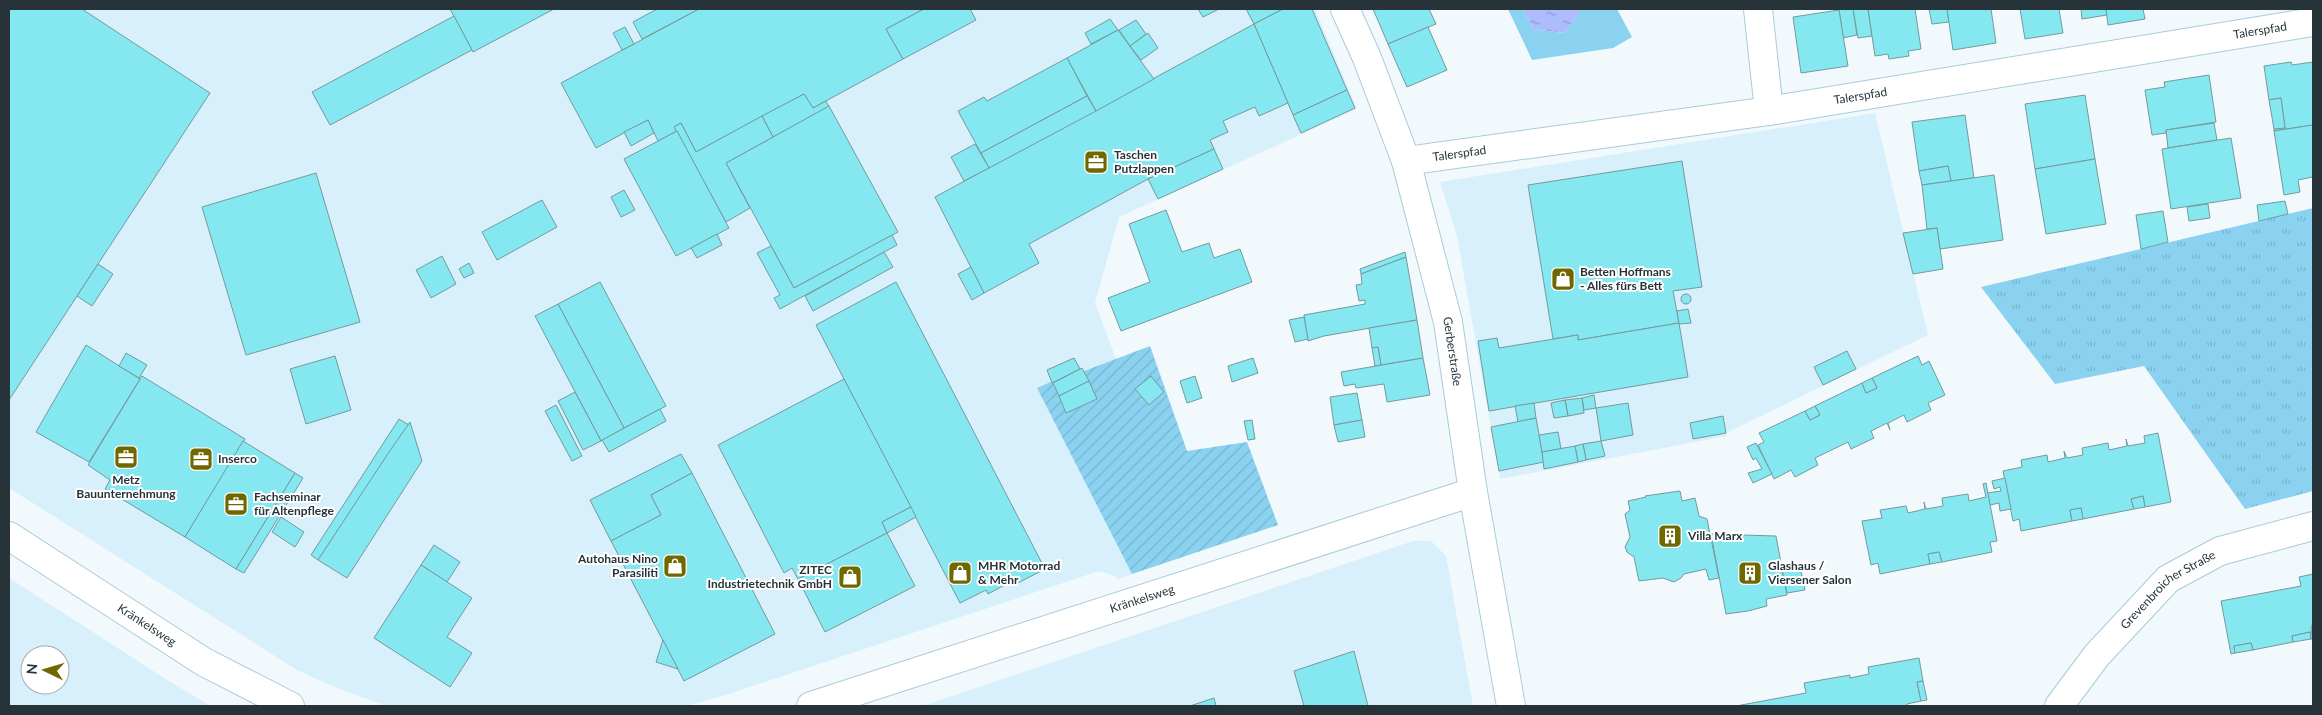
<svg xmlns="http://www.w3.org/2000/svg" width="2322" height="715" font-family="Lato,sans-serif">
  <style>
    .built { fill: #d7f0fc; fill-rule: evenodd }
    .grass { fill: #8ad2f0 }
    .park { fill: url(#park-tufts) }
    .garden { fill: url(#garden-furrows) }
    .water { fill: url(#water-ripples) }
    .building { fill: #85e7ef; stroke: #749a9d }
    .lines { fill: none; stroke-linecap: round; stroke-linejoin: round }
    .minor-casing { stroke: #a9cbda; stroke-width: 30 }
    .tertiary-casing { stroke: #a9cbda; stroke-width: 30 }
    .minor { stroke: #fff; stroke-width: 28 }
    .tertiary { stroke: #fff; stroke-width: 28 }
    .labels { text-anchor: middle; stroke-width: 4; stroke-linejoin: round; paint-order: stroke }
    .street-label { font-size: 12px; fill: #26343a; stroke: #fff }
    .poi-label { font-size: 12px; font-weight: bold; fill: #26343a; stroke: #fff; text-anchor: start }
  </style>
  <defs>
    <pattern id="park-tufts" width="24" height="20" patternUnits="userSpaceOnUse" patternTransform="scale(1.25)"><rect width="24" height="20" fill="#8ad2f0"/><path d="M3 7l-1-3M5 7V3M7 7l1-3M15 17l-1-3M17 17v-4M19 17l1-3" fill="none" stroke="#77b5cf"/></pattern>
    <pattern id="garden-furrows" width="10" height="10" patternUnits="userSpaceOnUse" patternTransform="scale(1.25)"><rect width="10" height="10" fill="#8ad2f0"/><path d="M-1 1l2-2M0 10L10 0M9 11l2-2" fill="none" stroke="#77b5cf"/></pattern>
    <pattern id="water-ripples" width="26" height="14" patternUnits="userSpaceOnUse" patternTransform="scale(1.25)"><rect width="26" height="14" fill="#aebbfc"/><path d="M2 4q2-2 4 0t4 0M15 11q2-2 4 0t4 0" fill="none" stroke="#8d99cd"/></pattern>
  </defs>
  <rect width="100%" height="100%" fill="#f2f9fc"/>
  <g class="built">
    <polygon points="9,9 1315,9 1357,109 1119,217 1095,303 1116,359 1084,371 1083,368 1037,388 1132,574 1118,580 1115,576 1099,571 732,693 686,706 386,706 332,686 297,670 9,488"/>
    <polygon points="1875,113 1928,335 1726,433 1727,436 1500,479 1457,236 1440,182"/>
    <polygon points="1413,541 1431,541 1446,556 1473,706 922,706"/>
    <path d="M9 578 172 683 211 706H9ZM30 655H60V685H30Z"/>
  </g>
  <polygon class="grass" points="1508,9 1523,9 1533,29 1564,33 1582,9 1617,9 1632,37 1613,48 1532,60"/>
  <polygon class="park" points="2313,208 2313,491 2245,509 2144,366 2055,384 1981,287"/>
  <polygon class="garden" points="1150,346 1187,451 1247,442 1278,525 1132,574 1037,388 1082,368 1084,371"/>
  <polygon class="water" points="1523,9 1582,9 1564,33 1533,29"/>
  <g class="building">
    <polygon points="9,9 82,9 210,93 9,400"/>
    <polygon points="450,9 554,9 473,52"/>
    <polygon points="657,9 699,9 642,39 633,22"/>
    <polygon points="699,9 924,9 886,29 903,59 813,108 804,94 696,152 681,123 674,127 677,131 658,141 648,120 596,148 561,83"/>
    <polygon points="924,9 970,9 976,20 903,59 886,29"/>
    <polygon points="1198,9 1219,9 1203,17"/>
    <polygon points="1246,9 1283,9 1254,24"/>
    <polygon points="1283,9 1312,9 1347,90 1293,115 1254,24"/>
    <polygon points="1373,9 1429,9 1436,24 1388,44"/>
    <polygon points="1839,9 1853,9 1857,35 1843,38"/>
    <polygon points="1853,9 1868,9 1872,36 1858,38"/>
    <polygon points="1868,9 1915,9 1921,49 1908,51 1909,56 1889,59 1888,54 1875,56"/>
    <polygon points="1929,9 1947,9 1949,22 1932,24"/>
    <polygon points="1947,9 1991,9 1996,43 1953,50"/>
    <polygon points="2020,9 2059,9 2063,33 2025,39"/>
    <polygon points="2081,9 2106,9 2107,15 2082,19"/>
    <polygon points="2106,9 2143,9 2145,19 2108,25"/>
    <polygon points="1839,10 1848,66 1801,73 1793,17"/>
    <polygon points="454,16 472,50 330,125 312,92"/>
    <polygon points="1110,19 1118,30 1091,44 1085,33"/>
    <polygon points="1136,20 1146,34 1130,46 1119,30"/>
    <polygon points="1254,24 1288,103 1259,116 1255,107 1223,121 1228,132 1210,140 1214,149 1148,179 1029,244 1039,263 984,293 935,197"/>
    <polygon points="625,27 634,44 622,50 613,33"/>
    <polygon points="1428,27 1447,70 1407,87 1388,44"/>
    <polygon points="1118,30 1154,79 1096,111 1067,58"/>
    <polygon points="1148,33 1158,48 1141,60 1130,46"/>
    <polygon points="1067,58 1087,96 981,153 958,111 984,97 987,101"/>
    <polygon points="2291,62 2292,65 2313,62 2313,125 2274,131 2274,129 2285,128 2281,98 2269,100 2264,66"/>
    <polygon points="2209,75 2216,122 2166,130 2166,133 2152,135 2145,90 2165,87 2164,82"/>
    <polygon points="1347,90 1355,108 1301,133 1293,115"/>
    <polygon points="804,94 813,108 826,101 829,107 773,137 762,116"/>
    <polygon points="2085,95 2095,159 2035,169 2025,104"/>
    <polygon points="1087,96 1096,111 989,168 981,153"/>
    <polygon points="2281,98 2285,128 2274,129 2269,100"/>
    <polygon points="829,106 898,232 794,288 726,163"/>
    <polygon points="1965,115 1974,178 1951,181 1948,166 1919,171 1912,122"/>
    <polygon points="762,116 773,137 726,163 750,208 726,222 674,127 681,123 696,152"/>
    <polygon points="648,120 654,133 631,146 624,132"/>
    <polygon points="2214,123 2217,140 2168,148 2166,130"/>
    <polygon points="2313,125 2313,177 2298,180 2300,192 2284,195 2274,131"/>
    <polygon points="677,131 729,228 676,256 624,159"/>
    <polygon points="2231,138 2241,198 2171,209 2162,149"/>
    <polygon points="975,144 989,168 964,181 951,157"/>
    <polygon points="1214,149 1223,169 1158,199 1148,179"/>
    <polygon points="2095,159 2106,224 2046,234 2035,169"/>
    <polygon points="1682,161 1702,287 1673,291 1679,323 1578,340 1578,335 1553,339 1528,185"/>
    <polygon points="1948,166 1951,181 1922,185 1919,171"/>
    <polygon points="316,173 360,322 246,355 202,207"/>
    <polygon points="1994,175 2003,240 1940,249 1937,228 1927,229 1922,185"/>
    <polygon points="624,190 635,210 621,217 611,197"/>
    <polygon points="542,200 557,227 497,260 482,232"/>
    <polygon points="2285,201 2288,214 2259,221 2257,205"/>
    <polygon points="2208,204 2210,218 2189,221 2187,207"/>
    <polygon points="1166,210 1182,252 1209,243 1214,258 1240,249 1252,282 1121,331 1108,298 1150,282 1129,224"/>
    <polygon points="2163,211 2168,242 2141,249 2136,215"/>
    <polygon points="1937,228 1943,269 1913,274 1903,233"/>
    <polygon points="717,234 722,245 697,258 691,248"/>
    <polygon points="892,235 897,245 780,309 774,298 780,295 757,253 771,246 794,288"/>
    <polygon points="884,252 893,267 813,311 805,296"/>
    <polygon points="1405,252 1406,257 1361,274 1360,269"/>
    <polygon points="442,256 456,284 431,298 416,270"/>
    <polygon points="1406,257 1417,320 1324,336 1308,341 1304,315 1365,304 1365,300 1359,301 1356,285 1362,284 1361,274"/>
    <polygon points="469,263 474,273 464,278 459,269"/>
    <polygon points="98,264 113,274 92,306 77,296"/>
    <polygon points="971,267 984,293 972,300 958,274"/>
    <polygon points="600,282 666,406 624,428 558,304"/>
    <polygon points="896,282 1045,569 1016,584 1014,580 988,594 986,590 960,603 816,325"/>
    <circle cx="1686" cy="299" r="5"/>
    <polygon points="558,304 624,428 601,441 535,316"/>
    <polygon points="1688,309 1691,323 1679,324 1677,311"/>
    <polygon points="1304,317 1308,339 1295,342 1289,320"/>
    <polygon points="1417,320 1423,358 1381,365 1378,347 1372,348 1369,328"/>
    <polygon points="1679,323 1688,377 1489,411 1478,341 1497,338 1499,348 1578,335 1578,340"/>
    <polygon points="86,345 140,379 89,462 36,432"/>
    <polygon points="1378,347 1381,365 1375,366 1372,348"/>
    <polygon points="1847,351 1856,369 1823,385 1814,367"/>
    <polygon points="126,353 147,365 139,378 119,366"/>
    <polygon points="335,356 351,410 306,424 290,369"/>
    <polygon points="1918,356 1922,365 1929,361 1945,395 1928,403 1931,410 1907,422 1904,415 1888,423 1890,430 1887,423 1871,431 1874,438 1851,449 1848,442 1815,458 1818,465 1795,477 1791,470 1774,479 1758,445 1764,442 1759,433 1805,411 1810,420 1820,415 1815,406 1862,383 1866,393 1877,388 1872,378"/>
    <polygon points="1074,358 1080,369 1052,383 1047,370"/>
    <polygon points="1253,358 1258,373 1232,382 1228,366"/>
    <polygon points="1423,358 1430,395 1387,402 1384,384 1356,388 1355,384 1344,386 1341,372"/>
    <polygon points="1082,368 1089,381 1059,396 1053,383"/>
    <polygon points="142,376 245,439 185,537 105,489 110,480 88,465"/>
    <polygon points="1151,376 1164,392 1149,405 1135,389"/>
    <polygon points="1195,376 1202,398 1187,403 1180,381"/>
    <polygon points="1872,378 1877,388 1866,393 1862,383"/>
    <polygon points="844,379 911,507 882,522 887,533 798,579 792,568 784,573 718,445"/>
    <polygon points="1089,381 1097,399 1066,413 1059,396"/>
    <polygon points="575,392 601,441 583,450 558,401"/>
    <polygon points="1357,393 1362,420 1334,425 1330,397"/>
    <polygon points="1594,395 1596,408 1584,410 1582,398"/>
    <polygon points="1582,398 1584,413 1568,416 1565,400"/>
    <polygon points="1565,400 1568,416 1554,418 1551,403"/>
    <polygon points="1534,403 1536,418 1518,422 1515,406"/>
    <polygon points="1628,403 1633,435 1601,441 1596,408"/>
    <polygon points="556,405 582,456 572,461 545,411"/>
    <polygon points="1815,406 1820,415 1810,420 1805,411"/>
    <polygon points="660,409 666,421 609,452 602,440"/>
    <polygon points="1723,416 1726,433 1693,439 1690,423"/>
    <polygon points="1536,418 1544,462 1499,471 1491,427"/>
    <polygon points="399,419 409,425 318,560 311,555"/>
    <polygon points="1252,420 1255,439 1248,440 1244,421"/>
    <polygon points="1362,420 1365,437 1338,442 1334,425"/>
    <polygon points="410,422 422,461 347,578 318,560 387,455"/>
    <polygon points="1558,432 1561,449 1542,452 1539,435"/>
    <polygon points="2158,433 2171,502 2145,507 2143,496 2131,499 2134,509 2083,519 2081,508 2070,510 2072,521 2021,531 2019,519 2013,521 2003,471 2022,467 2021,460 2047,455 2048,462 2065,458 2064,451 2067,458 2083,455 2082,448 2108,443 2109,450 2127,446 2126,439 2128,446 2145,443 2144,436"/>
    <polygon points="243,441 295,473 236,569 185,537"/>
    <polygon points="1601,441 1605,456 1586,460 1583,444"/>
    <polygon points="1756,443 1772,474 1753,483 1748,473 1762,469 1756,458 1753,460 1747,447"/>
    <polygon points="1583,444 1586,460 1578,462 1575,446"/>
    <polygon points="1575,446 1578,462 1544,469 1542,452"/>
    <polygon points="681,454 692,473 651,495 661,515 611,541 590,500"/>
    <polygon points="295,473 303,478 244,573 236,569"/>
    <polygon points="692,473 775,634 684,681 611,541 661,515 651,495"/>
    <polygon points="2005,478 2011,509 2000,511 1999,503 1990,505 1987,493 2001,491 2000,487 1994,489 1992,481"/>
    <polygon points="1986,483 1997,541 1990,542 1992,552 1942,562 1939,552 1928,554 1930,564 1880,574 1878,563 1871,565 1862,521 1882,518 1880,510 1906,506 1908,513 1925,509 1924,502 1926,509 1943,506 1942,498 1968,494 1969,501 1986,497 1983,484"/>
    <polygon points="1680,491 1682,501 1695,498 1699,516 1707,519 1719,578 1709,580 1706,569 1684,574 1681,578 1674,582 1663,578 1639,581 1634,557 1627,552 1625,547 1630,537 1625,514 1630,510 1628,501 1646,497 1645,496"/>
    <polygon points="2143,496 2145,507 2134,509 2131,499"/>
    <polygon points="911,507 916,517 887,533 882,522"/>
    <polygon points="2081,508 2083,519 2072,521 2070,510"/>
    <polygon points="281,517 304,532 295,547 272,532"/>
    <polygon points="887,533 915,586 825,632 798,579"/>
    <polygon points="1711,534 1776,536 1787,595 1766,599 1767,606 1748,611 1726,614"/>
    <polygon points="434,545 460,562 447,582 421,565"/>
    <polygon points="1939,552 1942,562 1930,564 1928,554"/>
    <polygon points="421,565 472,598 447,637 472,653 450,687 374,638"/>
    <polygon points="1800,566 1805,590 1787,593 1782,569"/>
    <polygon points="2313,574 2313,622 2311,629 2313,639 2311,639 2310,632 2292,636 2293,642 2253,650 2251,643 2234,646 2235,653 2231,654 2221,601 2301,586 2299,577"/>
    <polygon points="2310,632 2311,639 2293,642 2292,636"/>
    <polygon points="663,640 678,669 656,662"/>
    <polygon points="2251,643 2253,650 2235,653 2234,646"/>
    <polygon points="1354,651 1368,706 1304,706 1294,671"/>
    <polygon points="1919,658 1923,681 1917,682 1921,701 1907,704 1907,706 1736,706 1806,693 1804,683 1850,675 1850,678 1869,674 1868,667"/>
    <polygon points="1923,681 1927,700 1921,701 1917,682"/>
    <polygon points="1214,698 1216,706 1190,706"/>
  </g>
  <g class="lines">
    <g class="minor-casing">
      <g id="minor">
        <polyline points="1758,9 1769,111"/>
        <path id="s1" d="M1406 161 1769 111 2313 22"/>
        <path id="s2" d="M9 536 204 662 290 706"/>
        <path id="s3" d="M811 706 1473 492"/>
        <path id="s4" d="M2059 706 2097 655 2168 579 2220 551 2313 526"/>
      </g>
    </g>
    <g class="tertiary-casing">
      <g id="tertiary">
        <path id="s5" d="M1345 9 1367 58 1406 161 1448 322 1473 492 1511 706"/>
      </g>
    </g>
    <use href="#minor" class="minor"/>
    <use href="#tertiary" class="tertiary"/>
  </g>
  <defs>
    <g id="office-square" transform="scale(1.25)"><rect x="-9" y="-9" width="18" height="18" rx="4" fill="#6f6800" stroke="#fff"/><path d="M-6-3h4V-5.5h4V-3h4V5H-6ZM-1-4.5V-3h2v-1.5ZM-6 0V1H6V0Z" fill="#fff"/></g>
    <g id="shop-square" transform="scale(1.25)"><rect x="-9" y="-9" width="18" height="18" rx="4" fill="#6f6800" stroke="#fff"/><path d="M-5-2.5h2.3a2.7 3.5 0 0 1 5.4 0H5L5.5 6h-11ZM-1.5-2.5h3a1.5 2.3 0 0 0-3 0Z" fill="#fff"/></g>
    <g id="building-square" transform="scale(1.25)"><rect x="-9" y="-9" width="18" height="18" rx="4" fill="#6f6800" stroke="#fff"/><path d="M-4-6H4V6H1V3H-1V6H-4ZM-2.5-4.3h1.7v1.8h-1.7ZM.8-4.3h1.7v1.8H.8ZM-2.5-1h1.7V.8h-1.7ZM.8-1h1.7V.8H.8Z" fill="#fff"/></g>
  </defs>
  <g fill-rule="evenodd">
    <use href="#office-square" x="1096" y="162"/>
    <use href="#shop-square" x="1563" y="279"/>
    <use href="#office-square" x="126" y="457"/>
    <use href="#office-square" x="201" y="459"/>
    <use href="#office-square" x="236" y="504"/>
    <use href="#building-square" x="1670" y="536"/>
    <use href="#shop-square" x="675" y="566"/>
    <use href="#shop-square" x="960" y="573"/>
    <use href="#building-square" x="1750" y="573"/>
    <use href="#shop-square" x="850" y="577"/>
  </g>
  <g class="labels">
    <g class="street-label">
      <text dy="4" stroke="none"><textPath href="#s1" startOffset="864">Talerspfad</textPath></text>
      <text dy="4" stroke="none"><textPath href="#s1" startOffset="459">Talerspfad</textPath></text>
      <text dy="4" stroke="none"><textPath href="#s1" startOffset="54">Talerspfad</textPath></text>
      <text dy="4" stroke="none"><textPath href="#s5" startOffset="360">Gerberstraße</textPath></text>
      <text dy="4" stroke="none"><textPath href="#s4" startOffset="161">Grevenbroicher Straße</textPath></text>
      <text dy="4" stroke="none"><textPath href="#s3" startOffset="348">Kränkelsweg</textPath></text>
      <text dy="4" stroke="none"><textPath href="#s2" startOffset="164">Kränkelsweg</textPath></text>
    </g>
    <g class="poi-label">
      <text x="1114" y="159">Taschen<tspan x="1114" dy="14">Putzlappen</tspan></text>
      <text x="1580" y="276">Betten Hoffmans<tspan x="1580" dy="14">- Alles fürs Bett</tspan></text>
      <text x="218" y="463">Inserco</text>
      <text x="126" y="484" text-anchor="middle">Metz<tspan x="126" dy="14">Bauunternehmung</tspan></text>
      <text x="254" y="501">Fachseminar<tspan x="254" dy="14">für Altenpflege</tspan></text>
      <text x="1688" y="540">Villa Marx</text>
      <text x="658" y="563" text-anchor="end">Autohaus Nino<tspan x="658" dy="14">Parasiliti</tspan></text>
      <text x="978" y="570">MHR Motorrad<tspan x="978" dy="14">&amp; Mehr</tspan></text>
      <text x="1768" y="570">Glashaus /<tspan x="1768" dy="14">Viersener Salon</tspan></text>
      <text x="832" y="574" text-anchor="end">ZITEC<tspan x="832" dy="14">Industrietechnik GmbH</tspan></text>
    </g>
  </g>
  <rect width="2322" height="715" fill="none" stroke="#26343a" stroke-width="20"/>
  <g transform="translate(45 670) rotate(275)"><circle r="24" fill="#ffffff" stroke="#a8aeb0"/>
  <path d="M0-4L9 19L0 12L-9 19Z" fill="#6f6800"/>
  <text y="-8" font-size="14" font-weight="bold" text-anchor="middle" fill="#26343a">N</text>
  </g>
</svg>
